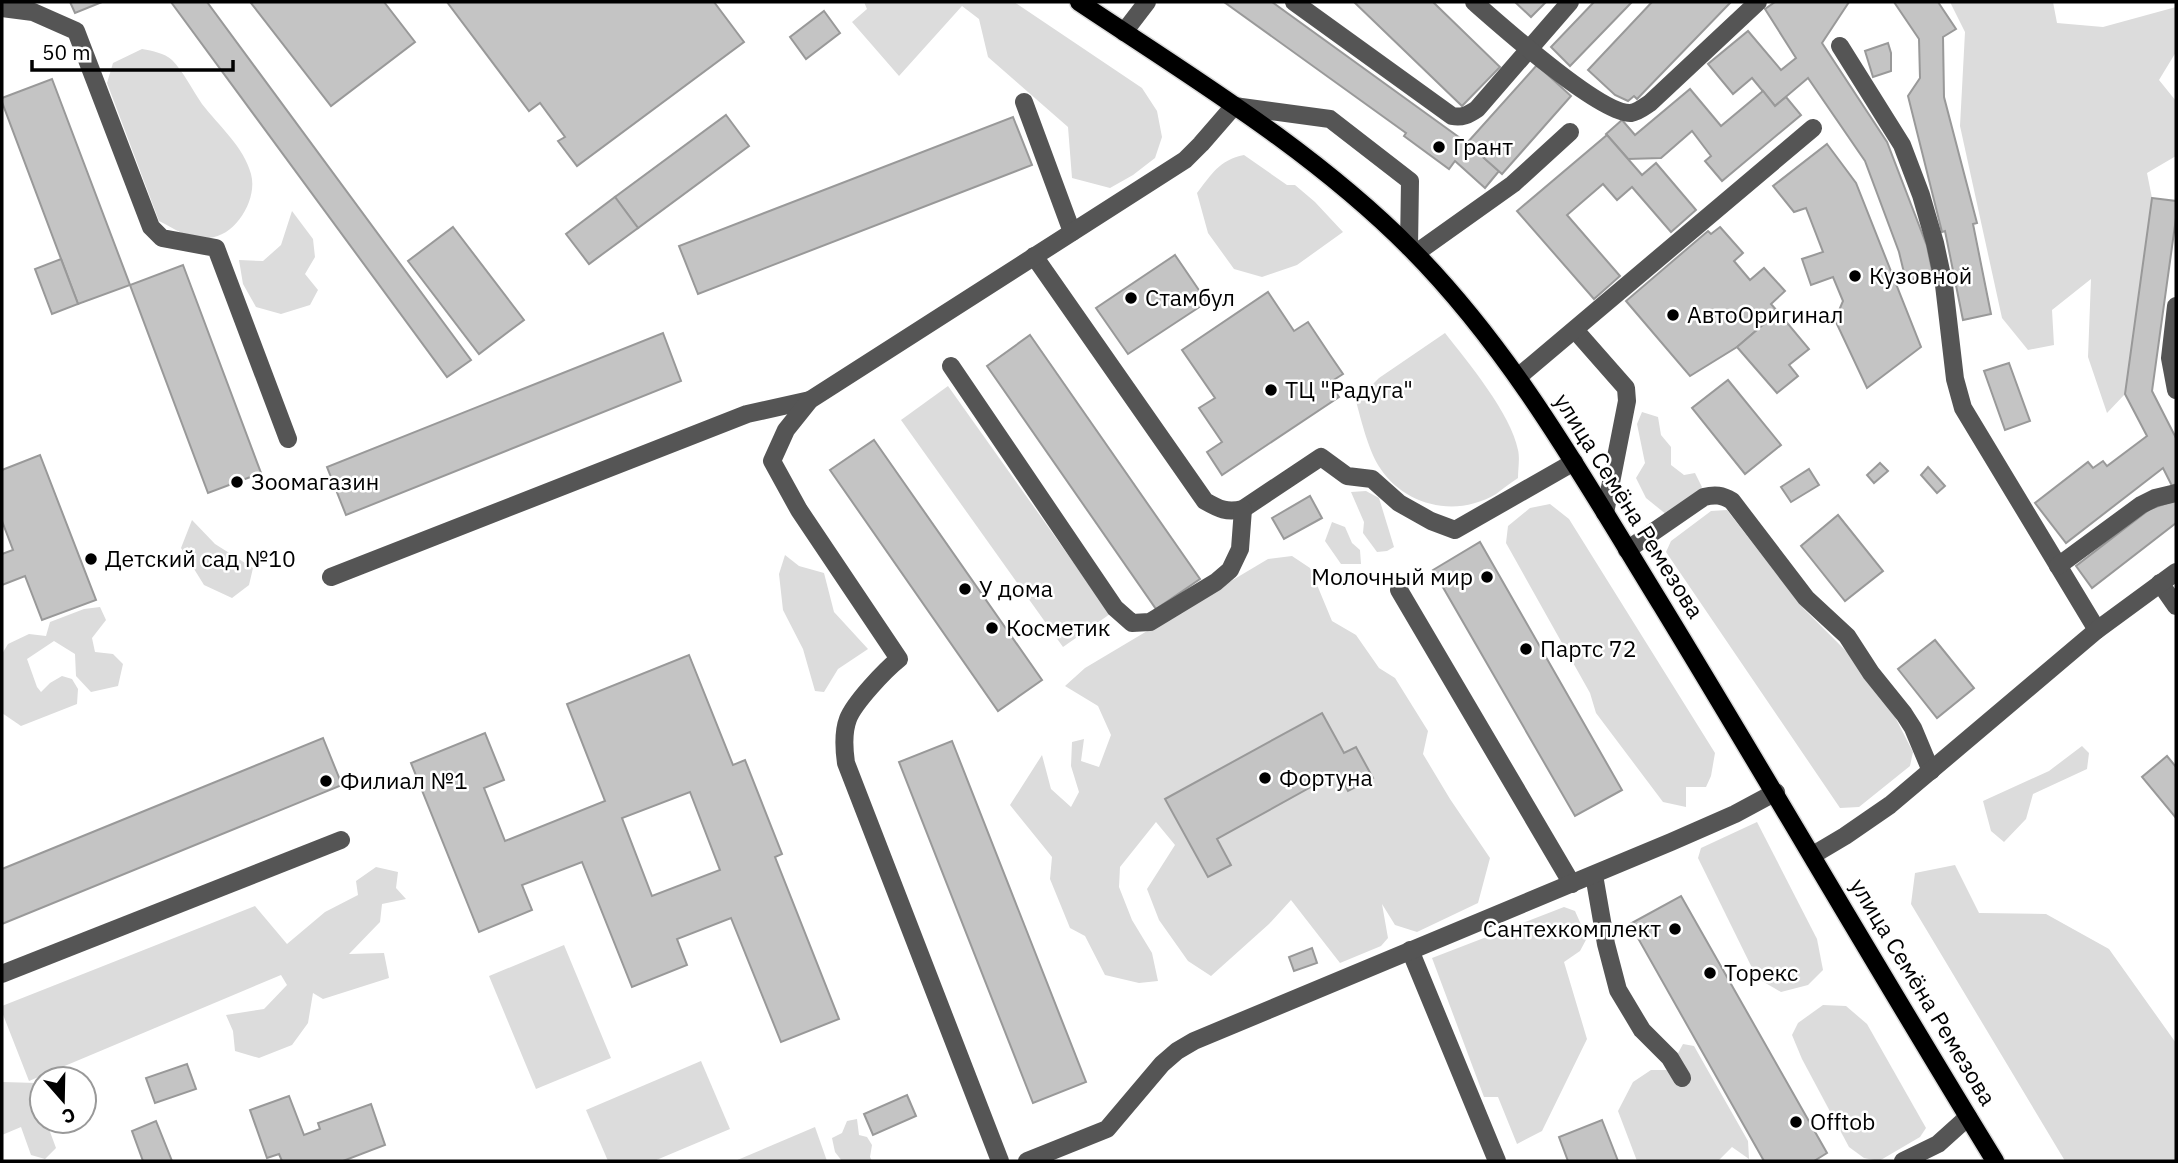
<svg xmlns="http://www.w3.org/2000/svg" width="2178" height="1163" font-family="'IBM Plex Sans',sans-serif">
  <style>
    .green { fill: #dcdcdc; fill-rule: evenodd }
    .building { fill: #c4c4c4; stroke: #999; stroke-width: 2; fill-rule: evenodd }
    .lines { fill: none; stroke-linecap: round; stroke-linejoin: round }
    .major-casing { stroke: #dbdbdb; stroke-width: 21 }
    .minor { stroke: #555; stroke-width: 18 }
    .major { stroke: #000; stroke-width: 18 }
    .poi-dot { fill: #000; stroke: #fff; stroke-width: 2.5 }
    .labels { text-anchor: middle; stroke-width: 5; stroke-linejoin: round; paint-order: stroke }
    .poi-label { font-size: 23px; fill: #000; stroke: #fff; text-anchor: start }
    .street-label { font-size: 23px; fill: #000; stroke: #fff }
  </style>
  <rect width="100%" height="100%" fill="#fff"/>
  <g class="green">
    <polygon points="864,2 1014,2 1142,88 1157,111 1162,137 1155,158 1133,175 1110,188 1072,178 1068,127 988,57 979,19 962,6 899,76 852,22 867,9"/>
    <polygon points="1950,2 2053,2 2057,23 2103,27 2176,7 2176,52 2159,80 2176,101 2176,156 2147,173 2152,198 2125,394 2107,413 2088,357 2091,279 2052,310 2054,345 2028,350 2002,318 1960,126 1965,32"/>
    <path d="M142 49C153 51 164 53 172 60 183 71 193 91 202 104 219 126 244 147 251 174 258 199 236 236 209 238 190 240 175 229 159 221L107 83 113 63Z"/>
    <path d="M1244 155 1287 185H1295L1315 202 1343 232 1297 265 1262 277 1234 269 1208 233 1197 193C1212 174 1219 160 1244 155Z"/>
    <polygon points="292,211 313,239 315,257 305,274 318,290 310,305 281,314 256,307 243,284 239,260 263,261 281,245"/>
    <path d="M1445 333C1468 362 1511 414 1518 450 1520 458 1518 469 1518 478 1510 483 1503 489 1496 494 1456 518 1405 506 1380 468 1369 452 1361 420 1356 401L1379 378Z"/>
    <polygon points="948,386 1110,614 1063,647 901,420"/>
    <polygon points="1642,412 1658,417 1661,435 1671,447 1671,465 1684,475 1695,473 1702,487 1689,503 1667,515 1646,498 1636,478 1645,463 1637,424"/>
    <polygon points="1366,491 1379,498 1394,547 1387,551 1377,552 1363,533 1364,522 1351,492"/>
    <polygon points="1550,504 1569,519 1715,753 1711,776 1706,787 1686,787 1686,807 1663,802 1596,713 1590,693 1506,543 1508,526 1530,508"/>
    <polygon points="1727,510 1804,609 1848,653 1895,717 1913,752 1910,766 1859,807 1840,808 1666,552 1671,541 1711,511"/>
    <polygon points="192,520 215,544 253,568 249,585 232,598 204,585 181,548"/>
    <polygon points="1332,522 1345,527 1352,543 1360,550 1361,564 1341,564 1325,541"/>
    <polygon points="785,555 799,566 824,573 834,612 868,649 838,669 824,692 815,691 803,649 783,610 779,574"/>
    <path d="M1292 556 1310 568 1332 621 1356 635 1379 668 1395 678 1428 731 1423 754 1450 799 1490 858 1478 903 1417 932 1395 925 1382 904 1388 938 1381 946 1340 963 1291 900 1269 924 1211 976 1188 961 1159 920 1147 889 1175 845 1156 822 1120 867 1119 887 1132 920 1152 953 1158 981 1139 983 1105 975 1085 936 1070 928 1050 879 1052 857 1010 805 1042 755 1051 789 1071 807 1079 792 1071 766 1072 742 1084 739 1081 761 1099 767 1111 735 1098 706 1065 686 1085 668 1268 559ZM1321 713 1344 753 1356 747 1372 778 1348 791 1338 772 1217 839 1231 865 1208 877 1165 799Z"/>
    <polygon points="100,607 106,620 92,638 95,652 113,654 123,664 118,686 91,692 76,676 75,654 54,641 27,659 37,687 41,692 50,683 62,676 72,679 78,689 77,704 21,726 2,713 2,654 8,644 29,634 46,636 50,622 84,609"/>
    <polygon points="2082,746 2089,753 2087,769 2033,794 2026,819 2004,842 1991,831 1983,801 2049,771"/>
    <polygon points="1757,822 1817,939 1823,970 1808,985 1781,992 1757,978 1698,858 1701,848"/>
    <polygon points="1955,865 1979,913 2046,914 2109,949 2176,1043 2176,1161 2065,1161 1911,904 1915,873"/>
    <polygon points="376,867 398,872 396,888 406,899 382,904 380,922 349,954 384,953 389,978 323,999 313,993 308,1023 292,1045 259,1058 235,1051 233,1031 226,1015 264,1009 287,985 281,975 29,1081 2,1012 2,1006 255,906 287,944 325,912 358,895 356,881"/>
    <polygon points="1564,907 1575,911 1587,938 1580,951 1564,962 1587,1039 1542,1131 1517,1144 1498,1097 1484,1097 1432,958"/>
    <polygon points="564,945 611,1058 536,1089 489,976"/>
    <polygon points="1823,1005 1846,1006 1867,1024 1926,1128 1920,1137 1879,1161 1864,1158 1849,1147 1802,1059 1792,1035 1798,1023"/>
    <polygon points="1683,1044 1694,1046 1748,1141 1749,1159 1732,1147 1718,1161 1637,1161 1618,1111 1633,1082 1651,1070 1669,1070"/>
    <polygon points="701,1061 730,1129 654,1161 608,1161 586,1110"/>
    <polygon points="2,1082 37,1083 42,1089 42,1121 46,1121 56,1148 45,1159 31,1155 21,1127 2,1135"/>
    <polygon points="857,1119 859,1135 867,1137 872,1145 870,1157 872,1161 842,1161 835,1152 832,1138 842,1133 847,1121"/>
    <polygon points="815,1127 827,1161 735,1161"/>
  </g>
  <g class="building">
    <polygon points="70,2 102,2 75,13"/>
    <polygon points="171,2 207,2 471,360 447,377"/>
    <polygon points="253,2 384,2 415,42 331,106 251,3"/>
    <polygon points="447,2 714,2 744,42 577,166 558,141 565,137 540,103 529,111"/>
    <polygon points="1224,2 1272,2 1467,143 1499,171 1485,188 1455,161 1449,169 1404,136 1406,133"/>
    <polygon points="1354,2 1433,2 1500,67 1462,106"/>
    <polygon points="1515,2 1546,2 1531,17"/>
    <polygon points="1594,2 1632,2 1570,66 1551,47"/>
    <polygon points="1652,2 1731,2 1637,99 1634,96 1628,101 1615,95 1588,70"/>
    <polygon points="1775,2 1849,2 1822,43 1887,142 1927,246 1933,275 1906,281 1899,252 1865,161 1808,78 1775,106 1752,78 1733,94 1708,64 1748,31 1781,70 1796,58 1765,9"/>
    <polygon points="1894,2 1938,2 1956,29 1943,37 1944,97 1977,223 1973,224 1991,314 1963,320 1945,231 1942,232 1908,96 1920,78 1919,39"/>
    <polygon points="824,11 840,33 806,59 790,37"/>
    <polygon points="1888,43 1891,53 1891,71 1873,77 1865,51"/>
    <polygon points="1537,65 1571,96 1502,174 1467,143"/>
    <polygon points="52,79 130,285 78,304 2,102 2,98"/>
    <polygon points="1690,89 1721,126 1763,91 1775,106 1786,97 1801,115 1722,181 1705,161 1711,156 1692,131 1661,158 1628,159 1606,134 1622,120 1635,135"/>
    <polygon points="726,115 749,146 638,228 615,197"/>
    <polygon points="1013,117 1032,165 698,294 679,246"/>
    <polygon points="1607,135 1642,175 1656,163 1696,210 1671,232 1632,187 1617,200 1603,184 1567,215 1620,276 1594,299 1517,211"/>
    <polygon points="1827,144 1856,183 1921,347 1867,388 1835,320 1843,301 1833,277 1811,285 1802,259 1823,252 1806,208 1794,212 1773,186"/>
    <polygon points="615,197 638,228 589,264 566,234"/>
    <polygon points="2152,198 2176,201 2176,218 2152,391 2176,438 2176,484 2172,486 2163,468 2066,543 2035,503 2088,462 2093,468 2103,461 2107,466 2147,436 2125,394"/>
    <polygon points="453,227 524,320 479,354 408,261"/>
    <polygon points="1720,227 1743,253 1734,261 1750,280 1764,268 1785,291 1771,304 1778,312 1737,347 1690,376 1626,301 1708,231 1711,234"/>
    <polygon points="1175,255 1207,302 1128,354 1096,308"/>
    <polygon points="61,259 78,304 52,314 35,269"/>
    <polygon points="183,265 261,473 208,493 130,285"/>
    <polygon points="1268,292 1294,331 1308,322 1330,355 1343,374 1329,383 1339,397 1222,475 1207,452 1222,442 1199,408 1215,398 1182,350"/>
    <polygon points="1778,312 1809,349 1789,365 1798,376 1777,393 1737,347"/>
    <polygon points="663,333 681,381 346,515 327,467"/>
    <polygon points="1030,335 1200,579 1156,609 987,366"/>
    <polygon points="2009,363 2030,421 2005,430 1984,371"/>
    <polygon points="1728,380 1781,445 1745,474 1692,408"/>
    <polygon points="874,440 1042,680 998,711 830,470"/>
    <polygon points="40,455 96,600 42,620 25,576 2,585 2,554 13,550 2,521 2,470"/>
    <polygon points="1880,463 1888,471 1874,483 1867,475"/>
    <polygon points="1928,467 1945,486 1937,493 1921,475"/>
    <polygon points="1809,469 1819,485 1791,502 1781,487"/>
    <polygon points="1310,496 1322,518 1284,539 1272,518"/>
    <polygon points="2176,500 2176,523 2092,588 2076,566 2150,509"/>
    <polygon points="1838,515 1883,571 1845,601 1801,546"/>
    <polygon points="1480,542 1622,790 1575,816 1433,570"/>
    <polygon points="1935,640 1974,688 1937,718 1898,669"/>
    <path d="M689 655 733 765 745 760 782 854 775 857 839 1019 781 1042 731 918 677 939 687 965 632 987 582 862 522 885 532 910 479 932 411 763 485 733 504 780 484 788 505 841 605 801 567 704ZM690 792 720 870 652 896 622 818Z"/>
    <polygon points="1322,713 1344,753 1356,747 1373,778 1348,791 1338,772 1217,839 1231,865 1208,877 1165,799"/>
    <polygon points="323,738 342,785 2,924 2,869"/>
    <polygon points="952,741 1086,1082 1033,1103 899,762"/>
    <polygon points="2167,756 2176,767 2176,818 2142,777"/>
    <polygon points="1681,896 1827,1153 1814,1161 1764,1161 1630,924"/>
    <polygon points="1312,948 1317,963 1294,971 1289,957"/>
    <polygon points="187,1064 196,1089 155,1103 146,1078"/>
    <polygon points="907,1095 916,1116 873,1135 864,1114"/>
    <polygon points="289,1096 304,1135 320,1129 318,1123 371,1104 385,1145 343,1161 282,1161 279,1154 267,1158 250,1110"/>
    <polygon points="1602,1120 1618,1161 1568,1161 1559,1137"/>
    <polygon points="156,1121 172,1161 143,1161 132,1131"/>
  </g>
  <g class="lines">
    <g class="major-casing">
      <path id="major" d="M1079 2C1193 78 1314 151 1411 249 1514 353 1585 481 1662 606 1774 790 1882 977 1995 1161"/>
    </g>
    <g class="minor">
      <path d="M1294 2 1452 116C1462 118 1468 115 1477 109L1570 2"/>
      <path d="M1474 2C1499 24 1601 115 1631 113 1638 112 1644 107 1650 103L1758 2"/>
      <polyline points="2,8 33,12 76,31 151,227 162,238 216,248 288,439"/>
      <polyline points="1124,32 1147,2"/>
      <polyline points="1840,46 1902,145 1921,195 1935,243 1944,285 1955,379 1963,408 2097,630"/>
      <polyline points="1024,102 1072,232"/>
      <polyline points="1416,253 1513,184 1570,132"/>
      <path d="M1034 256 1205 501C1219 509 1227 513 1243 509L1321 457 1347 476 1372 479 1399 503 1431 521 1455 530 1574 462"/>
      <polyline points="2176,306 2170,358 2176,390"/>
      <polyline points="1575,330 1626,388 1627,401 1605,513"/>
      <polyline points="951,366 1115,608 1132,623 1150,622 1216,582 1230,570 1240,549 1243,509"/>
      <polyline points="1518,377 1813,128"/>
      <path d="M1627 550 1704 497C1715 494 1722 495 1732 501L1806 598 1847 636 1871 673 1904 714 1913 728 1931 771"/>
      <polyline points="2058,566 2141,505 2155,498 2176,493"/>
      <polyline points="331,577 747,414 810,400"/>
      <polyline points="2160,583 2176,606"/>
      <polyline points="1399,590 1572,884"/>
      <polyline points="1813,855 1845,836 1890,805 2097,630 2176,572"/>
      <polyline points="1594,875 1606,944 1618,990 1642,1030 1670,1058 1682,1078"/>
      <polyline points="1410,950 1497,1161"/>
      <polyline points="2,974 341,840"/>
      <path d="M1000 1161 846 763C844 749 843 732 848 719 854 703 885 670 899 659L799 510 772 461 786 430 810 400 1185 160 1201 144 1234 106 1330 119 1410 181 1409 247"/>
      <polyline points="1027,1161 1107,1129 1162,1064 1177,1051 1194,1041 1671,842 1735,814 1776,792"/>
      <polyline points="1903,1161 1938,1144 1968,1117"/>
    </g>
    <use href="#major" class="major"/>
  </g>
  <g class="poi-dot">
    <circle cx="1439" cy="147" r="7"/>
    <circle cx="1855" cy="276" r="7"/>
    <circle cx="1131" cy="298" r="7"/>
    <circle cx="1673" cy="315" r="7"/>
    <circle cx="1271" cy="390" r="7"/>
    <circle cx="237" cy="482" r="7"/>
    <circle cx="91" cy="559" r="7"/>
    <circle cx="1487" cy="577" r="7"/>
    <circle cx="965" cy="589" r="7"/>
    <circle cx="992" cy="628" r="7"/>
    <circle cx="1526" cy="649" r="7"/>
    <circle cx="1265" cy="778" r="7"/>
    <circle cx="326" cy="781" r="7"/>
    <circle cx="1675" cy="929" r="7"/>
    <circle cx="1710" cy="973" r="7"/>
    <circle cx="1796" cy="1122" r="7"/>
  </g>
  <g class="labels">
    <g class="poi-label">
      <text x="1453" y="155">Грант</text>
      <text x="1869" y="284">Кузовной</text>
      <text x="1145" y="306">Стамбул</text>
      <text x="1687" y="323">АвтоОригинал</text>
      <text x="1285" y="398">ТЦ "Радуга"</text>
      <text x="251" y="490">Зоомагазин</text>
      <text x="105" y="567">Детский сад №10</text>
      <text x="1473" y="585" text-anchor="end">Молочный мир</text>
      <text x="979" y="597">У дома</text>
      <text x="1006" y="636">Косметик</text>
      <text x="1540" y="657">Партс 72</text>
      <text x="1279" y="786">Фортуна</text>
      <text x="340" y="789">Филиал №1</text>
      <text x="1661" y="937" text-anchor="end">Сантехкомплект</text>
      <text x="1724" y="981">Торекс</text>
      <text x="1810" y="1130">Offtob</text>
    </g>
    <g class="street-label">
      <text transform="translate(1629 506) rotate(58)" y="8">улица Семёна Ремезова</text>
      <text transform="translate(1923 992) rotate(59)" y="8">улица Семёна Ремезова</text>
    </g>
  </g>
  <rect width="2178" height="1163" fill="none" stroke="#000000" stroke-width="7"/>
  <g transform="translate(63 1100) rotate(160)"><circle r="33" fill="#ffffff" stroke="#999999" stroke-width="2"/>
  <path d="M0-5L12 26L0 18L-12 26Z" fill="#000000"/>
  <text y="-10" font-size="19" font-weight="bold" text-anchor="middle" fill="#000000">С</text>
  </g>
  <path d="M32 60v10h201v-10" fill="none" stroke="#000000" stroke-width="3.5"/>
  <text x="42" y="60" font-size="21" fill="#000000" stroke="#ffffff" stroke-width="5" paint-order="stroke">50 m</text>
</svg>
